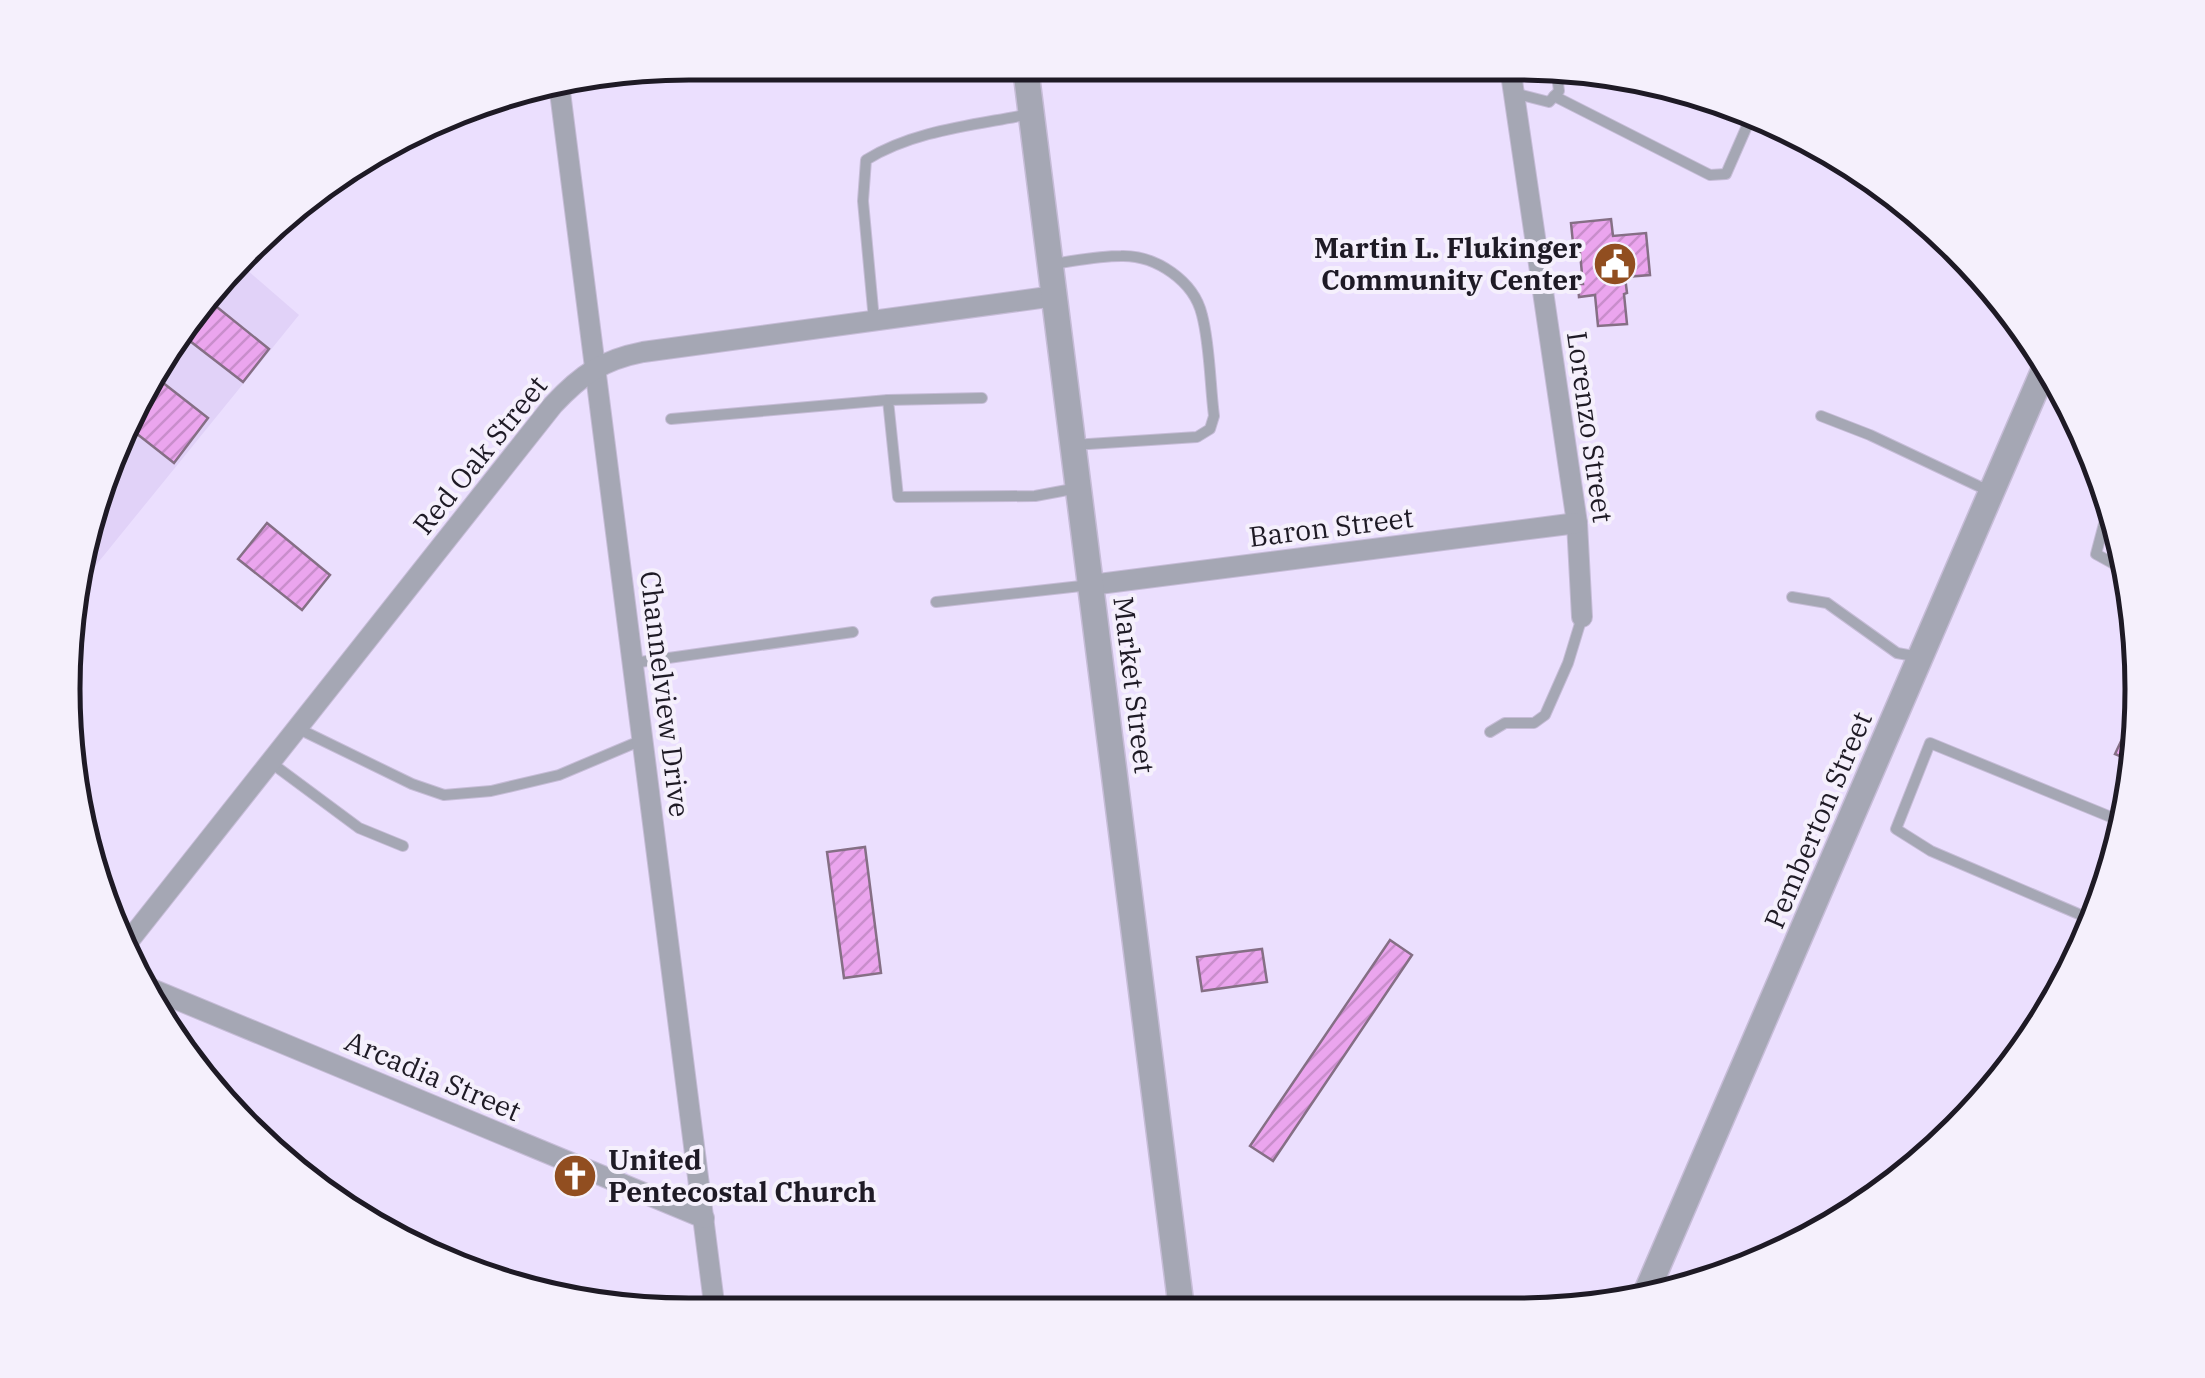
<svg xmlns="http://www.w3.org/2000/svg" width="2205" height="1378" font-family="'IBM Plex Serif',serif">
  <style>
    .built { fill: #e1d2f8 }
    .building { fill: url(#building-hatch); stroke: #856f85; stroke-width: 2.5 }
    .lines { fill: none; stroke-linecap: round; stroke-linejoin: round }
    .service-casing { stroke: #c6bcd7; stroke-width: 12 }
    .minor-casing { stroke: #c6bcd7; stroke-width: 22 }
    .tertiary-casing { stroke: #c6bcd7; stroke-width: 28 }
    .service { stroke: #a5a7b4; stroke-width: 10 }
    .minor { stroke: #a5a7b4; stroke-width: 20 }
    .tertiary { stroke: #a5a7b4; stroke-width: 25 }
    .labels { text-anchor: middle; stroke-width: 8; stroke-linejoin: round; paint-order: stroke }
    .poi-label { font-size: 28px; font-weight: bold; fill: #1e1a25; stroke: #f5f0fc; text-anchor: end }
    .street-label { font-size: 28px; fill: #1e1a25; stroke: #f5f0fc }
    .rim { fill: none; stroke: #1e1a25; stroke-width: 5 }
  </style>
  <defs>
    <pattern id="building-hatch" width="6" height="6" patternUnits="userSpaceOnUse" patternTransform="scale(2.5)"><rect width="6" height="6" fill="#eba5ee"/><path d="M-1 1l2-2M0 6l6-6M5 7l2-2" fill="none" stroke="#c98dcc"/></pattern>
  </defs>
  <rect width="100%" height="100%" fill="#ebdffe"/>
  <polygon class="built" points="240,264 299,315 79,586 96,488 168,340"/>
  <g class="building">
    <polygon points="1611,219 1613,236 1646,233 1650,275 1625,277 1627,293 1624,294 1627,324 1598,326 1595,295 1579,297 1578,284 1583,284 1580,253 1574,253 1571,223"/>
    <polygon points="207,299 269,349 243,382 177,331"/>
    <polygon points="162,382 208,418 174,463 127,426"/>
    <polygon points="267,523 330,575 302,610 238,559"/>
    <polygon points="2130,722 2127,759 2115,754"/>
    <polygon points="865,847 881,973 844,978 827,852"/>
    <polygon points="1390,940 1412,955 1273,1161 1250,1146"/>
    <polygon points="1262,949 1267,982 1202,991 1197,957"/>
  </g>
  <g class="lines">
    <g class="service-casing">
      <g id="service">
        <polyline points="1514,93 1549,102 1559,91 1556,68"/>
        <polyline points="1554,96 1710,175 1726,174 1754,110"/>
        <path d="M1051 264C1074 261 1098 256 1121 256 1156 255 1194 281 1202 315 1210 345 1210 385 1214 416L1210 429 1197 437 1073 445"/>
        <path d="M874 320 863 201 866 160C914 130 976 125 1030 114"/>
        <polyline points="982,398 888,400 898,497 1035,496 1078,488"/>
        <polyline points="1821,416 1870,435 1991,492"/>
        <polyline points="671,419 888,400"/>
        <polyline points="2107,519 2105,520 2096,554 2125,570"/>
        <polyline points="1792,597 1827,603 1897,653 1919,657"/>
        <polyline points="936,602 1090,585"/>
        <polyline points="633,663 853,632"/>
        <polyline points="297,728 412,784 444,795 491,791 559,775 642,740"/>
        <polyline points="1490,732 1505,723 1534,723 1545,715 1568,663 1582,617"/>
        <polyline points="270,762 359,828 403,846"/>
        <polyline points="2088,918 1931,851 1896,829 1930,743 2123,822"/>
      </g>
    </g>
    <g class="minor-casing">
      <g id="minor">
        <polyline points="1510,67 1577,523 1582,617"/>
        <polyline points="559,84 715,1311"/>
        <polyline points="1091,585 1577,523"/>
        <path d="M124 947 553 405C581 375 602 360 643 352L1055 296"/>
        <polyline points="142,985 704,1218"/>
      </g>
    </g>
    <g class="tertiary-casing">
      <g id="tertiary">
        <polyline points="1025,64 1182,1313"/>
        <polyline points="1643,1300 2047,363"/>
      </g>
    </g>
    <use href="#service" class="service"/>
    <use href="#minor" class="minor"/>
    <use href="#tertiary" class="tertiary"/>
  </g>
  <defs>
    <g id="civic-disc" transform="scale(2.25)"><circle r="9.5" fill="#914e20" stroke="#f5f0fc"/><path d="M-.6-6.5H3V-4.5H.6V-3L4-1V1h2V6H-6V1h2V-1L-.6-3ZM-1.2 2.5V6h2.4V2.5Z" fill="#fff"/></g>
    <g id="church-disc" transform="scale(2.25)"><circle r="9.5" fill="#914e20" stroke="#f5f0fc"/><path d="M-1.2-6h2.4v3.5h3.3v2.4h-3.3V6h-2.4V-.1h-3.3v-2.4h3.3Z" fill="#fff"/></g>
  </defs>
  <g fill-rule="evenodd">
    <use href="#civic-disc" x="1615" y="264"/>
    <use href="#church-disc" x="575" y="1176"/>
  </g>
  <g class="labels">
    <g class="poi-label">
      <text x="1582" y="258">Martin L. Flukinger<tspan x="1582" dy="32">Community Center</tspan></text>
      <text x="608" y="1170" text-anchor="start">United<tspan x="608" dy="32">Pentecostal Church</tspan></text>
    </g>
    <g class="street-label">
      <text transform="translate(1590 427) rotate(82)" y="10">Lorenzo Street</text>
      <text transform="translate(480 455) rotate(-51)" y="10">Red Oak Street</text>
      <text transform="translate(1331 527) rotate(-7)" y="10">Baron Street</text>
      <text transform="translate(1134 685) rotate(83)" y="10">Market Street</text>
      <text transform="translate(665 694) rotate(83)" y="10">Channelview Drive</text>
      <text transform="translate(1818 820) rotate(-67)" y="10">Pemberton Street</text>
      <text transform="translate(433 1076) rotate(23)" y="10">Arcadia Street</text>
    </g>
  </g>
  <path d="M0 0H2205V1378H0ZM689 80H1516A609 609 0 0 1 2125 689V689A609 609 0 0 1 1516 1298H689A609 609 0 0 1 80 689V689A609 609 0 0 1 689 80Z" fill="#f5f0fc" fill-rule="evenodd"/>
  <path class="rim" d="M689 80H1516A609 609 0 0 1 2125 689V689A609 609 0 0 1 1516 1298H689A609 609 0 0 1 80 689V689A609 609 0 0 1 689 80Z"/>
</svg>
